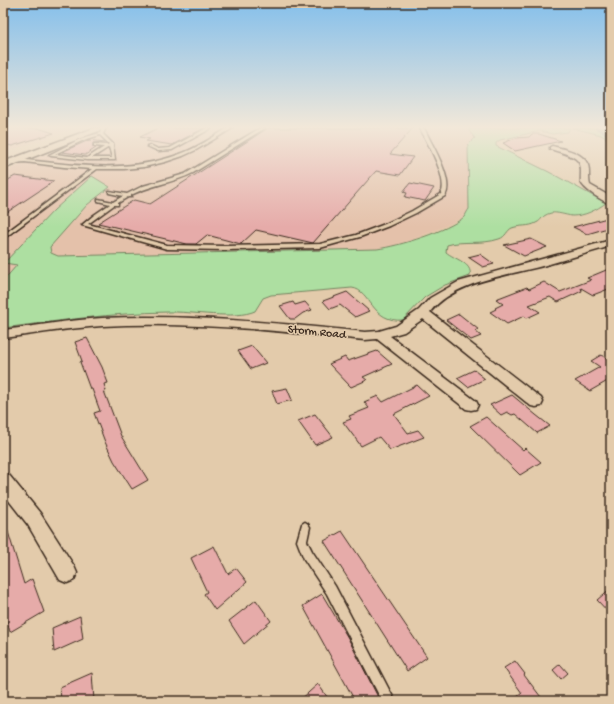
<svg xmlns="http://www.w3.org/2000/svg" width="614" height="704" font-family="'Gochi Hand',sans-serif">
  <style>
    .built { fill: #e4c1aa }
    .green { fill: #addfa1; stroke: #748460 }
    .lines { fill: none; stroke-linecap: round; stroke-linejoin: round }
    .stream { stroke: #6d8e9c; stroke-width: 2 }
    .building { fill: #e6aba9; stroke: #3b2a1e }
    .lane-casing { stroke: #3b2a1e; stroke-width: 3 }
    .street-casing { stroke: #3b2a1e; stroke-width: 3 }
    .secondary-casing { stroke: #3b2a1e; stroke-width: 3 }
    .lane { fill: #e3cbab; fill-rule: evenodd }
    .street { fill: #e3cbab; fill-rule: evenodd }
    .secondary { fill: #e3cbab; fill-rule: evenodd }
    .labels { text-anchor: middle; stroke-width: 3; stroke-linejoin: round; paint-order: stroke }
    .street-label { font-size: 12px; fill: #3b2a1e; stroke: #e3cbab }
  </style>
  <rect width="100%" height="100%" fill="#e3cbab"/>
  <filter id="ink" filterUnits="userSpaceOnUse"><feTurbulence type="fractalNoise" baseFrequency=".025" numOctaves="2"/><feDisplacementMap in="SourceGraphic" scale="8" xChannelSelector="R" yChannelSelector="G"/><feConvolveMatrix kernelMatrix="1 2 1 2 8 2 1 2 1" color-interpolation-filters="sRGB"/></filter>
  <g filter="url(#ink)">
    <g class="built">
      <polygon points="3,128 78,128 3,153"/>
      <polygon points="112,128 469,128 469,131 475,138 468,145 469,209 465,216 448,225 400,245 377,249 58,256 51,253 50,247 87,205 110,187 92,176 54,210 5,263 17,265 3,281 3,172"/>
    </g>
    <g class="green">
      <path d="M469 128H570L568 132 552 134 540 131 500 140 496 143V146L549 172 606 203C596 210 585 216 572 216 565 215 557 212 551 213 540 216 543 220 536 223 529 227 520 225 512 228 507 230 506 237 499 239 482 245 463 240 447 245L446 252C454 259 473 263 470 276L445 285 425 297 403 320C371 323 371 290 352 288L271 295 263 298 255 311C235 320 191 311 167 312 112 313 58 321 3 328V281L17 265 4 263 54 210 92 176 110 187 87 205 50 247 51 253 58 256 377 249C399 246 448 231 464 217 466 215 467 211 469 209L468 145 475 138 469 131Z"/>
      <polygon points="572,128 611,128 611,141 601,135"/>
    </g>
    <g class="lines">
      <polyline class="stream" points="596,128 611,136"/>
    </g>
    <g class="building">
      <polygon points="3,128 38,128 54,133 12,146 3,144"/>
      <polygon points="158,128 204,128 172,145 146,141 150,139 140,137"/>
      <polygon points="268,128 413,128 390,154 413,157 400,175 376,171 313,243 256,230 241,244 207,235 196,244 187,244 98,223 134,200 150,204"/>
      <polygon points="532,134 539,134 561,141 515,151 503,143 516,138 529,137"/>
      <polygon points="89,140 105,142 93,143 93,147 96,148 85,155 62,152"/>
      <polygon points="15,176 54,181 3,215 3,183"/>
      <polygon points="410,183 434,188 425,201 405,197 407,193 403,192"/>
      <polygon points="611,217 611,227 587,234 573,227"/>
      <polygon points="531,239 547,247 524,256 504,245"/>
      <polygon points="480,254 494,264 483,267 468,257"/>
      <polygon points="611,268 611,288 593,295 581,288 582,291 558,302 550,297 529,305 540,312 527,318 524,316 507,324 490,312 496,309 495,308 503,304 496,299 527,287 529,289 544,282 560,292 591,280 587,278"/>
      <polygon points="347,292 369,311 355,317 340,305 330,309 323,301"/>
      <polygon points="293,302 295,305 305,302 312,310 303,313 295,319 290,319 280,306"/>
      <polygon points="459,314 479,330 475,331 481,336 471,340 446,320"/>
      <polygon points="87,338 102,367 108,383 104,384 106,391 104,391 121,436 148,480 132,489 114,461 105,442 94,413 100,411 92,389 90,389 80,362 82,361 75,342"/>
      <polygon points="252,346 266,363 251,369 238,351"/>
      <polygon points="377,351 392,364 363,377 367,380 351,387 329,364 345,357 348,361"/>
      <polygon points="601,355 611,361 611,379 590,391 575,381 600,367 591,361"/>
      <polygon points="474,370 485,379 468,387 457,378"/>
      <polygon points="417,385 429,396 394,414 408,433 418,430 424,437 390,450 379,437 361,446 343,422 351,419 349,416 369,408 364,402 378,396 383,402"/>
      <polygon points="287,388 292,400 277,404 272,391"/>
      <polygon points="512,395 536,415 550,426 537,433 515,414 512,415 507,412 501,415 490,405"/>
      <polygon points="315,414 333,437 315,445 298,421"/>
      <polygon points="486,417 523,450 525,448 541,462 520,475 470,426"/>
      <polygon points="3,522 5,522 24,584 32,579 44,612 10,632 3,605"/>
      <polygon points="342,531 427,657 407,671 324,541"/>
      <polygon points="214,546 228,574 236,568 247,582 215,610 204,594 207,592 191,558"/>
      <polygon points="611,588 611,615 597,600"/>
      <polygon points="322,594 348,638 380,701 355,701 303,606"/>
      <polygon points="256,600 271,621 244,644 229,621"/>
      <polygon points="80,616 83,639 54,652 52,628"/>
      <polygon points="515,661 525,674 524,675 544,701 512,701 522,693 504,668"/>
      <polygon points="560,664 568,673 561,679 553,670"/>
      <polygon points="92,673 94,701 61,701 60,687"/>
      <polygon points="318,684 330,701 299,701"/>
    </g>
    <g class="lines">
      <g class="lane-casing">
        <g id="lane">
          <path d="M102 128H106L103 134 113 144 115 160H87L51 156 49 155 82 138 100 133ZM100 135 109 144 107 145 94 144V146L104 147 87 158 55 154 84 140ZM109 147 112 158H92Z"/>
          <polygon points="207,128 212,128 172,150 158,151 147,146 150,145 158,149 170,148"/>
          <path d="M228 128H233L196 150 183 156 165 162 144 167 124 169H97L3 239V235L92 169 64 167 25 162 13 163 3 162V160C11 161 19 159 27 160 79 166 130 173 180 154 197 148 213 137 228 128Z"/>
          <path d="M260 128H265L193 173C173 183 151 185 131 195V197H128L118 203V205H114L88 224 167 245 225 246 320 244 356 235 385 224 412 211 441 194C449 179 427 143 420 128H424C431 143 455 181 445 196L416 213 389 226 360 237 320 248 225 250 167 249 82 225 94 215 110 204 98 201V199L113 202 123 196 109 193V191L127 194 143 186 185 174Z"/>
          <polygon points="305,522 308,524 310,527 307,541 312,551 335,586 395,701 382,701 327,594 304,559 297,541 302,524"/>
        </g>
      </g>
      <g class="street-casing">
        <g id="street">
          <path d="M552 146C564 149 583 152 588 165 590 171 588 178 590 185L611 197V204C604 202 583 189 581 182 580 175 583 167 578 161 572 154 559 152 550 149V147Z"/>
          <path d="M611 240V246C590 252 568 259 546 265 508 276 456 280 430 312L541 398 543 402 541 406 536 407 531 406 423 319 404 332 390 336 476 401 478 405 476 409 471 410 466 409 377 339 365 340C278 331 190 321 102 326 69 328 36 334 3 338V330C36 326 69 320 102 318 190 314 278 323 365 332L379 331 396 326 419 310 430 298 458 282Z"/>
          <polygon points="3,473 9,475 40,513 74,566 77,573 74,580 67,583 60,580 28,525 3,493"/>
        </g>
      </g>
      <g class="secondary-casing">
        <polygon id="secondary" points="94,128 106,128 3,169 3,162"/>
      </g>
      <use href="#lane" class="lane"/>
      <use href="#street" class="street"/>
      <use href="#secondary" class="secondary"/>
    </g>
  </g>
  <linearGradient id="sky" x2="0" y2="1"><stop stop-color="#84bfeb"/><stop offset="0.56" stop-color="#f2e8d9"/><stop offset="1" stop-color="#f2e8d9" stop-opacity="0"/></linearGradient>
  <rect width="614" height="227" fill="url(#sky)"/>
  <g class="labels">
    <g class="street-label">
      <text transform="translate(317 331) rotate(6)" y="4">Storm Road</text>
    </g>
  </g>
  <rect width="614" height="704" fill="none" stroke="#e3cbab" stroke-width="16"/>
  <rect x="8" y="8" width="598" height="688" fill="none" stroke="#3b2a1e" stroke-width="1.5" filter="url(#ink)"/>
</svg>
